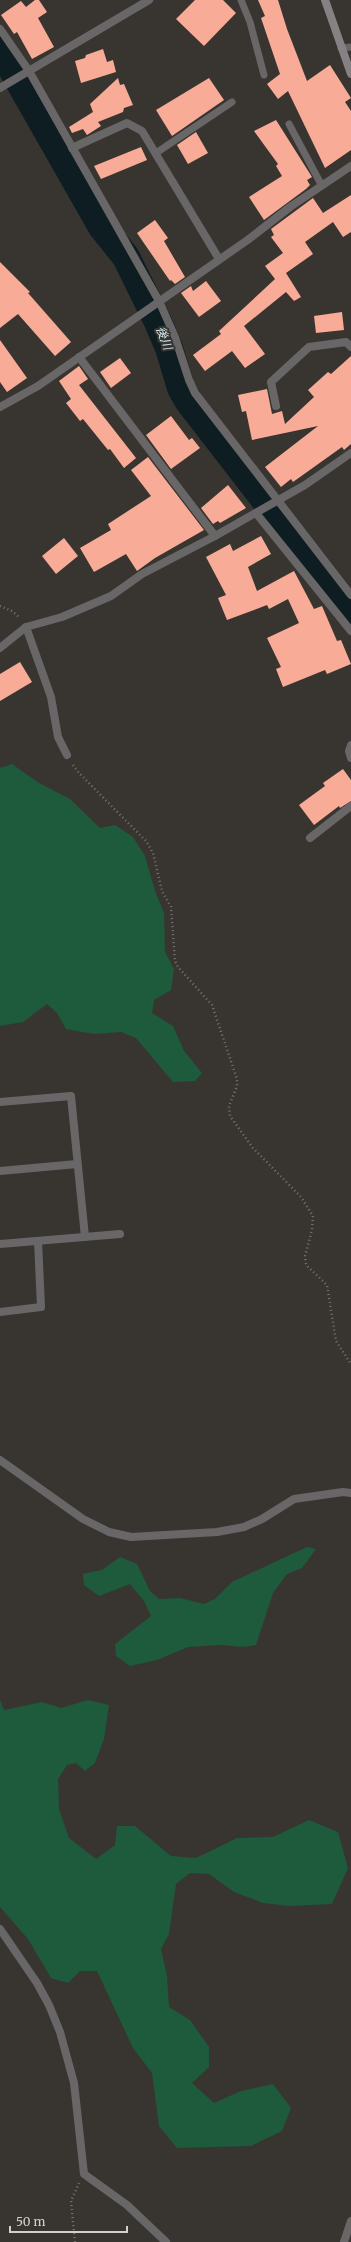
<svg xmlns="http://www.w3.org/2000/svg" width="351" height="2242" font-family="Merriweather,'Noto Sans JP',serif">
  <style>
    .green { fill: #1e5a3c }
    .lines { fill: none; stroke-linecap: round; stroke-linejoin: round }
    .river { stroke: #0d1d22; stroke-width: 28 }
    .building { fill: #f8ac97 }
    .path { stroke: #777471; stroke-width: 2.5; stroke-dasharray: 1 3; stroke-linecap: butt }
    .lane { stroke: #696667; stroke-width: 7 }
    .street { stroke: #696667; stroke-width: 8 }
    .secondary { stroke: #868182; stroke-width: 8 }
    .labels { text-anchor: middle; stroke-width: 4; stroke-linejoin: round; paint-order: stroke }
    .water-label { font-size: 12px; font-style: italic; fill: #cfe8f2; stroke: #383531 }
  </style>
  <rect width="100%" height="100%" fill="#383531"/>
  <g class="green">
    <polygon points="12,764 39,783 70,799 100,828 115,825 133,837 145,856 155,891 164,913 165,952 174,969 171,990 154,1000 152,1013 173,1026 184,1051 202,1073 195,1081 173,1082 136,1038 121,1032 94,1034 66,1029 57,1013 47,1004 23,1022 0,1026 0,768"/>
    <polygon points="307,1547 316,1549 302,1568 287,1574 273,1593 256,1645 244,1647 220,1645 188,1647 157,1660 130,1666 116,1656 115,1644 151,1616 144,1601 130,1584 99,1596 84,1585 83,1574 102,1570 120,1557 137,1564 150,1591 159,1599 180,1598 204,1604 215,1599 232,1582"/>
    <polygon points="0,1700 4,1710 42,1702 61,1708 88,1700 109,1705 104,1739 95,1763 85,1771 76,1763 67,1765 58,1779 59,1809 69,1838 96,1859 115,1845 117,1826 135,1826 171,1856 196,1858 237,1838 273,1837 309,1820 338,1832 348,1868 332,1904 289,1906 263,1903 234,1892 209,1874 190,1873 176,1884 169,1934 161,1949 167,1976 169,2007 190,2020 209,2047 209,2067 192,2083 214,2103 241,2091 273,2084 291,2108 282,2131 251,2146 177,2148 159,2126 152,2073 133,2048 97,1971 80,1971 68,1983 51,1978 28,1939 0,1907"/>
  </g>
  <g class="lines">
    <polyline class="river" points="0,48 102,227 126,257 158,322 169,348 181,388 189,402 351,611"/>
  </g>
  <g class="building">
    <polygon points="35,0 39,0 47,12 38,18 54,47 32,59 17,32 14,34 1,15 21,1 26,7"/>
    <polygon points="195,0 223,0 236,13 204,46 176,19"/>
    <polygon points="258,0 278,0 287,29 307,81 330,65 351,98 345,102 351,111 351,150 325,168 288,91 278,99 267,84 280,74 261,18 265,16"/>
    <polygon points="103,49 107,62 113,60 116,72 81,83 75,61 85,58 86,55"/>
    <polygon points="118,78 120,85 124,84 133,105 124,108 123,112 98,122 101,126 87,135 83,129 72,133 69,127 93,112 90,104"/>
    <polygon points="209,78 224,100 172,136 156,110"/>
    <polygon points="276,120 312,177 307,180 310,185 306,189 264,220 249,197 282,176 276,166 278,164 254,131"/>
    <polygon points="196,132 208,153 188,164 177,145"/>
    <polygon points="141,147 147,160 101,179 94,166"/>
    <polygon points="351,195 351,232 343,237 333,222 305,242 313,254 286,273 301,297 294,301 286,292 244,326 265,354 245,368 232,351 205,371 193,355 221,334 219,331 275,279 265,266 283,253 271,237 274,235 271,229 313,198 323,213"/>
    <polygon points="155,220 168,238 164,241 185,277 175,284 171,280 170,281 137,233"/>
    <polygon points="0,262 30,292 28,293 71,342 55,356 18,314 0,328"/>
    <polygon points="206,281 221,301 199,317 181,293 191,286 193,291"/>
    <polygon points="342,312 344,330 316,333 314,316"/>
    <polygon points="0,340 27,378 7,392 0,382"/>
    <polygon points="351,356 351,444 344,450 342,447 293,482 291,479 281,487 265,467 318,426 252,440 246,411 242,412 238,395 267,389 272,414 282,411 285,424 314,397 308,390 328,372 331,374"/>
    <polygon points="120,358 131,373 111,388 100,372"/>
    <polygon points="79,366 88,379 79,385 136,458 124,468 110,449 108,450 83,419 80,421 66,403 71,399 59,381"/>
    <polygon points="171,416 189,440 192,438 200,448 171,469 146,435"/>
    <polygon points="148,457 204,530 155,558 137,571 126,554 94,572 80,548 111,530 108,524 151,496 131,470"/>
    <polygon points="228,485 246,508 220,523 218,521 213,524 201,508"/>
    <polygon points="261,536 271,554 248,567 257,591 294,571 314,609 322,606 337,641 341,640 351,664 327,674 325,670 283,687 276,669 281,667 267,638 299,623 288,599 269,609 267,605 227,620 218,598 226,595 206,557 230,544 233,551"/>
    <polygon points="64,538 78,556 56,574 42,556"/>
    <polygon points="20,662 32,682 0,701 0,674"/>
    <polygon points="343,769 351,780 351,801 340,808 339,806 314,825 299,805 325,786 323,783"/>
  </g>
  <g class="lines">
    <g class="path">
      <polyline points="0,606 12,611 20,618"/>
      <polyline points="73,765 79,773 147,842 153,853 162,891 171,907 175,961 178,967 212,1005 237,1079 237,1086 229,1106 230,1116 253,1148 301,1197 313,1216 312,1230 305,1256 306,1265 327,1285 336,1341 351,1364"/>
      <polyline points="75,2242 71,2201 79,2183"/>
    </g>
    <g class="lane">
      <polyline points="241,0 250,22 264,75"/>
      <polyline points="341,48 351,47"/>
      <polyline points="289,124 322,186"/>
      <polyline points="156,153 232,102"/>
    </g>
    <g class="street">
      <polyline points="0,29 29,71 159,301 175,337 189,380 195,393 351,595"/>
      <polyline points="0,88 149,0"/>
      <polyline points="72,148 127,123 142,131 219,259"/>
      <polyline points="79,357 215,536"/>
      <polyline points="276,406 271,382 309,347 346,342 351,347"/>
      <polyline points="0,407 38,386 249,239 290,207 351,166"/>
      <polyline points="256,513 351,631"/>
      <polyline points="26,627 51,697 58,737 67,755"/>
      <polyline points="0,648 26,627 62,617 111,596 142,574 215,536 305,485 351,453"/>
      <polyline points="351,745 349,751 351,758"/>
      <polyline points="310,838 351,806"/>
      <polyline points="0,1102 71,1096 85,1237"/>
      <polyline points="0,1171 77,1164"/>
      <polyline points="0,1244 120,1234"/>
      <polyline points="0,1312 41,1307 38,1241"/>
      <polyline points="0,1460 83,1519 109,1532 131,1537 217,1532 244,1527 262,1519 294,1499 343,1492 351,1493"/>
      <polyline points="0,1929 37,1983 49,2005 60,2032 74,2083 84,2174 127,2205 166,2242"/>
      <polyline points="344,2242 351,2221"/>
    </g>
    <polyline class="secondary" points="325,0 351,74"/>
  </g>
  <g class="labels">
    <g class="water-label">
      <text transform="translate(164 338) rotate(69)" y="4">後川</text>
    </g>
  </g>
  <path d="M10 2226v6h117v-6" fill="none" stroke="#d3d0ce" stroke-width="2"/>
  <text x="16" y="2226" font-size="12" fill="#d3d0ce" stroke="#383531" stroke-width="3" paint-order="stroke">50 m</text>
</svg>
